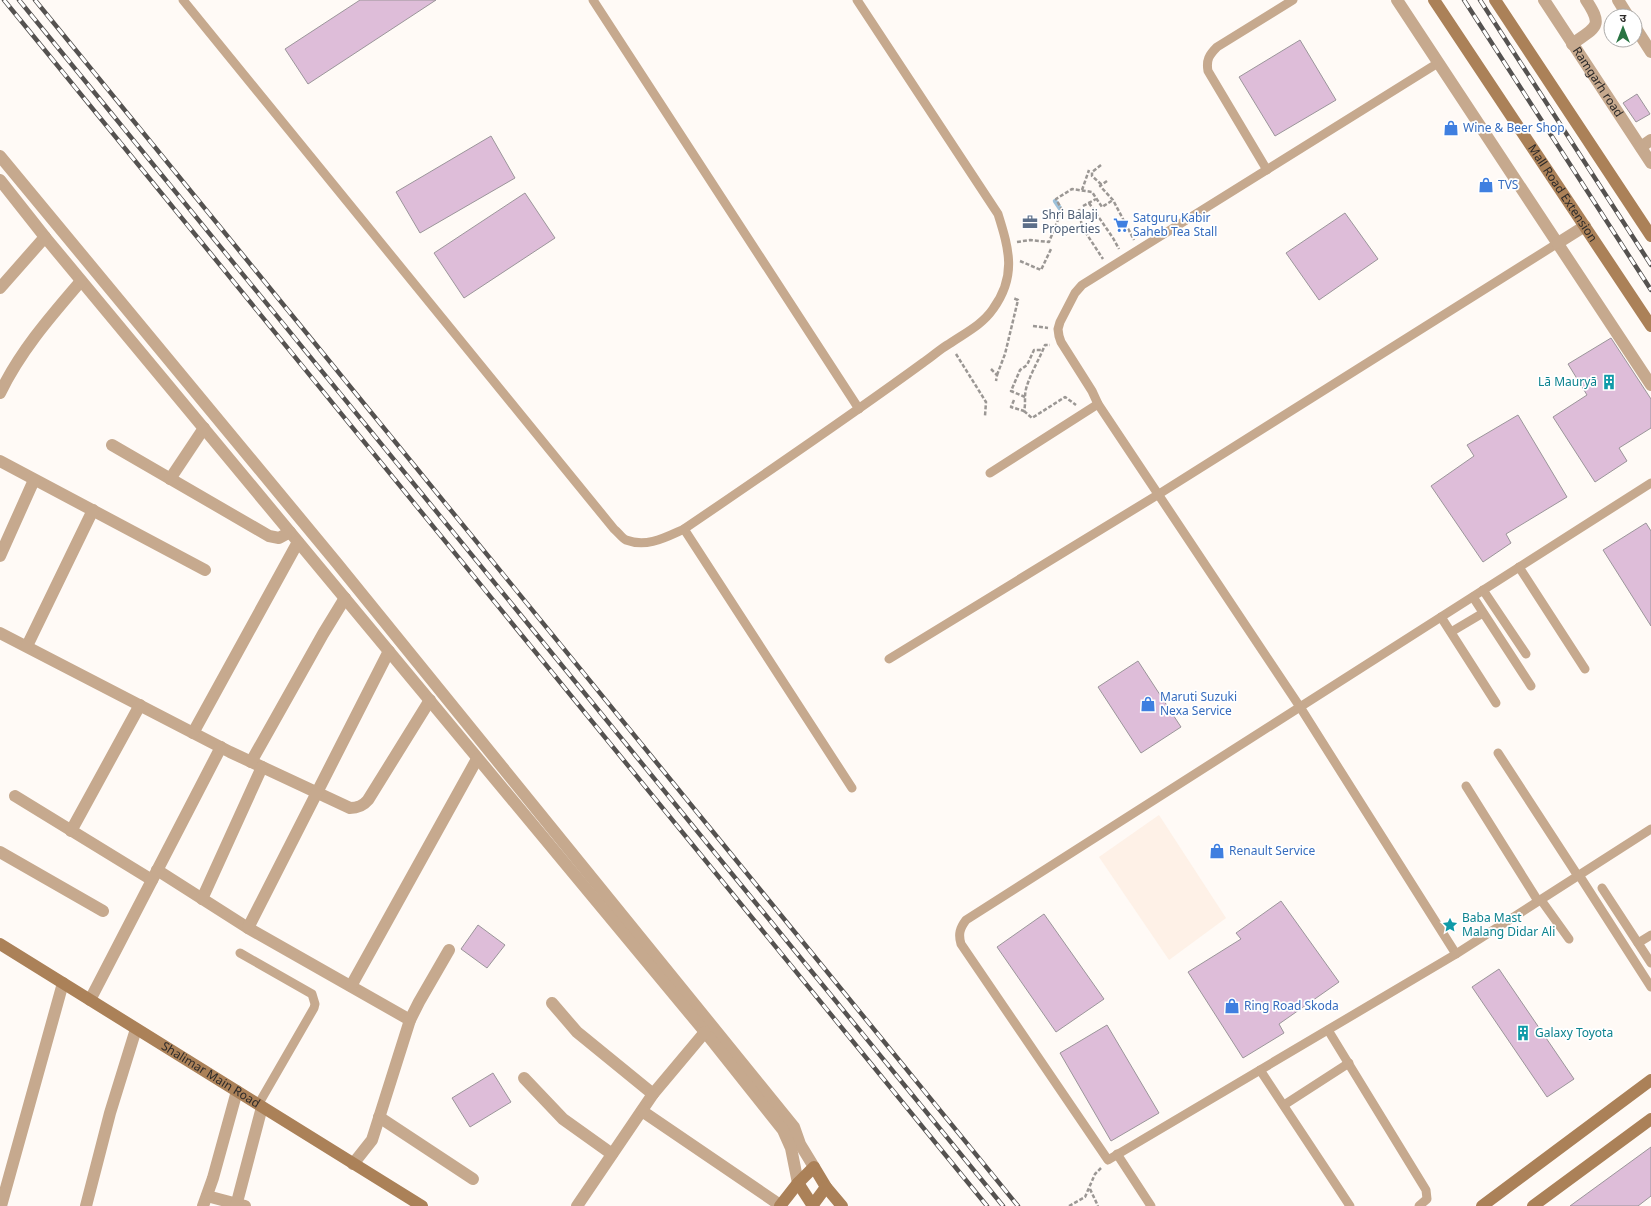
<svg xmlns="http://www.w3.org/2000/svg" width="1651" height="1206" font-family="'Noto Sans','Noto Sans Devanagari',sans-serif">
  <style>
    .built { fill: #fef1e7 }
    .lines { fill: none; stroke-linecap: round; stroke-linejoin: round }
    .stream { stroke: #9dc1d9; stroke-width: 4.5 }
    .building { fill: #debdd9; stroke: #9b959a }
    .path { stroke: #9b9794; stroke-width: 2.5; stroke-dasharray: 4 2; stroke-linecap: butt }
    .lane { stroke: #c6a98e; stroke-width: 9 }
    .street { stroke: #c6a98e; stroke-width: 12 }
    .secondary { stroke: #ab8158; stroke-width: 12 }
    .rail-casing { stroke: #555250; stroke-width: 4.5 }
    .rail { stroke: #fff; stroke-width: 3; stroke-dasharray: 9; stroke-linecap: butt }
    .labels { text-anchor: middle; stroke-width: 3.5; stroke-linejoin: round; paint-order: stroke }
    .street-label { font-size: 12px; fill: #2d2a29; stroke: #fff }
    .shop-label { font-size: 12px; fill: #366cbe; stroke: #fff; text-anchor: start }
    .service-label { font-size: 12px; fill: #4e5e75; stroke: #fff; text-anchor: start }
    .culture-label { font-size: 12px; fill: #0d838f; stroke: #fff; text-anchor: start }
  </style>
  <rect width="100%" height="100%" fill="#fffaf6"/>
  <polygon class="built" points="1159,815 1226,918 1169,960 1099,857"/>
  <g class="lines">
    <polyline class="stream" points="1055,201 1061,210"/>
  </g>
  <g class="building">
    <polygon points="360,0 436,0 308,84 285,49"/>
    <polygon points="1300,40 1336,100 1275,136 1239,77"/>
    <polygon points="1637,94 1650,114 1636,122 1623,103"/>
    <polygon points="491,136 515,178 420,233 396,192"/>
    <polygon points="525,193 555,238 464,298 434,253"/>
    <polygon points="1345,213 1378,259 1319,300 1286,253"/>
    <polygon points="1611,338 1651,399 1651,428 1619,448 1627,461 1595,482 1553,417 1587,395 1568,364"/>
    <polygon points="1518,415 1567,497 1506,534 1511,543 1483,562 1431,486 1474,456 1467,445"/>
    <polygon points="1646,523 1651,531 1651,626 1603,550"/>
    <polygon points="1138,661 1181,727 1141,753 1098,687"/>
    <polygon points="1281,901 1339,982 1279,1024 1284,1033 1243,1058 1188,972 1241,939 1236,933"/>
    <polygon points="1044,914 1104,999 1056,1032 997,947"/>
    <polygon points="478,925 505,945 487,968 461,949"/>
    <polygon points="1499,969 1574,1079 1547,1097 1472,987"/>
    <polygon points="1107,1025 1159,1113 1111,1141 1060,1053"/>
    <polygon points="493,1073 511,1102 470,1127 452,1098"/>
    <polygon points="1651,1147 1651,1196 1638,1206 1570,1206"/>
  </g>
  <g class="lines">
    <g class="path">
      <polyline points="1101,165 1092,172 1092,176 1102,185"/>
      <polyline points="1107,181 1100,186 1113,200 1134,240"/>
      <polyline points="1082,190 1089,170"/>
      <polyline points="1089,203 1113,238 1119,249"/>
      <polyline points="1083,206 1096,199"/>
      <polyline points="1079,209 1082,227 1103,259"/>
      <polyline points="1017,242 1030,240 1049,242 1062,210 1056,199 1072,189 1092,192 1102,207 1113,200"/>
      <polyline points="1020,261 1041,270 1051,249"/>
      <polyline points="1033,326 1048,328"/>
      <polyline points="956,354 986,402 985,416"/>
      <polyline points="991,369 997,375 996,381"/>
      <polyline points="997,375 1005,354 1018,300 1013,298"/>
      <polyline points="1025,397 1011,391 1020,370 1027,365 1034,350 1043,350"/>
      <path d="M1014 400 1011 407 1024 411C1026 404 1024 397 1026 389 1030 374 1039 360 1045 345H1050"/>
      <polyline points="1024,411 1032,418 1065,397 1076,405"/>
      <polyline points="1090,1189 1098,1206"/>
      <polyline points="1069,1206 1085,1197 1095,1174 1101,1168"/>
    </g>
    <g class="lane">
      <path d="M183 0 614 529C618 532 622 538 626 540 647 548 666 537 684 529 765 474 846 419 924 362 933 356 940 349 949 344 965 333 982 325 993 309 1017 276 1009 249 998 214L857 0"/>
      <polyline points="593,0 859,409"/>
      <polyline points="1438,63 1082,285 1075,293 1060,322 1058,329 1059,336 1061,342 1092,391 1098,404 1300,707 1456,954"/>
      <path d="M1267 170 1208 71C1206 60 1209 55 1217 47L1293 0"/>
      <polyline points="990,473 1098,404"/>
      <path d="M1651 483 966 920C960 928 958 934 961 944L1108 1160 1456 954 1651 829"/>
      <polyline points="684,529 852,788"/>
      <polyline points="1519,567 1585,669"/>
      <polyline points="1483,590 1526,654"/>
      <polyline points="1473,597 1531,686"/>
      <polyline points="1441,617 1496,703"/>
      <polyline points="1451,632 1483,613"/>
      <polyline points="889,659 1159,494 1558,243"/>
      <polyline points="1498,753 1578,876"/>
      <polyline points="1466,786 1538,901"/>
      <polyline points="1579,875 1651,987"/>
      <polyline points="1602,888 1651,963"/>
      <polyline points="1541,900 1569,939"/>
      <polyline points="1638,943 1651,935"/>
      <polyline points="240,953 312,994 315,1004 314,1008 258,1105"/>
      <polyline points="1328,1030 1426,1190 1427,1199 1419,1206"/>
      <polyline points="1260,1070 1350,1206"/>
      <polyline points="1284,1105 1349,1063"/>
      <polyline points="1117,1154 1151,1206"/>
    </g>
    <g class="street">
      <polyline points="1397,0 1651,385"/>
      <path id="s1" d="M1544 0 1651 163"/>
      <polyline points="1618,0 1628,16"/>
      <polyline points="1635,27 1651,52"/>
      <path d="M1572 44C1596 27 1604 27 1586 0"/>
      <polyline points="1641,147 1651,140"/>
      <polyline points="0,156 336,562 794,1127 800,1144 814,1167"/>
      <polyline points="0,180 45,237 705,1032 783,1130 791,1148 798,1183"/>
      <polyline points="1558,243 1585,226"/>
      <polyline points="0,288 45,237"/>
      <path d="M0 393C21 350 51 316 81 281"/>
      <polyline points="112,445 269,536 279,538 290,532"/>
      <polyline points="0,461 205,570"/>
      <polyline points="170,479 204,428"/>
      <polyline points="0,556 34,480"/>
      <path d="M0 633 230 752 350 808C358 808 363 806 368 800L430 700"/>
      <polyline points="27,646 93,510"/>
      <polyline points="193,733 298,542"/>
      <polyline points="251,762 323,634 345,598"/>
      <polyline points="15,796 152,880"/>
      <polyline points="71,831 140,705"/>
      <polyline points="0,852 103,911"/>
      <polyline points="157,870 248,928 410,1020"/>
      <polyline points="202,899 262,767"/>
      <polyline points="248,928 389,651"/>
      <polyline points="351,986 477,759"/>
      <polyline points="90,1000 221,747"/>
      <polyline points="552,1003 577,1032 653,1094 577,1206"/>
      <polyline points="524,1078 563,1119 612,1154"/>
      <polyline points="653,1094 705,1032"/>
      <polyline points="642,1111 780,1205"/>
      <polyline points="379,1117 473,1179"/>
      <polyline points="353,1164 372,1140 410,1020 419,1002 449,950"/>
      <polyline points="207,1196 245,1206"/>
      <polyline points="1,1206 63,983"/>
      <polyline points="86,1206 110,1113 136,1029"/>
      <polyline points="203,1206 213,1178 237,1091"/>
      <polyline points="236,1206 262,1107"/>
    </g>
    <g class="secondary">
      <path id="s2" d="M1434 0 1651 326"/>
      <polyline points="1495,0 1651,236"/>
      <path id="s3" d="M0 944 422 1206"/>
      <polyline points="798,1183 813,1206"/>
      <polyline points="780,1206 798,1183 814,1167 826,1187 842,1206"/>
      <polyline points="812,1206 826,1187"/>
      <polyline points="1482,1206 1651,1080"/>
      <polyline points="1533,1206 1651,1119"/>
    </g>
    <g class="rail-casing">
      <g id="rail">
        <polyline points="4,0 987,1206"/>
        <polyline points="19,0 1003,1206"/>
        <polyline points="35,0 1018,1206"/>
        <polyline points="1464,0 1651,290"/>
        <polyline points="1480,0 1651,265"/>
      </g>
    </g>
    <use href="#rail" class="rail"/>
  </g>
  <defs>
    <g id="shop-bare" transform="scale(1.2)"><path d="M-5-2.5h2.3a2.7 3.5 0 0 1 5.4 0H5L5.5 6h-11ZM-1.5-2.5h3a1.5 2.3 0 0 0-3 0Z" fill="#3f7fe0" stroke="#fff" stroke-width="2.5" paint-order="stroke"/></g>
    <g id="office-bare" transform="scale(1.2)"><path d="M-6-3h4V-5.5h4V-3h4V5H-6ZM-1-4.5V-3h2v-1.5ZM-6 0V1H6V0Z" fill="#5c6f8a" stroke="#fff" stroke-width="2.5" paint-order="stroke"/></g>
    <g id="supermarket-bare" transform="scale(1.2)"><path d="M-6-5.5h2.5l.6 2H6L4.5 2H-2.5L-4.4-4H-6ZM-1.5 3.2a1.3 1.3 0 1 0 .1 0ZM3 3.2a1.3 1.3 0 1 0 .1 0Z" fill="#3f7fe0" stroke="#fff" stroke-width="2.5" paint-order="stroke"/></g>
    <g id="building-bare" transform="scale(1.2)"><path d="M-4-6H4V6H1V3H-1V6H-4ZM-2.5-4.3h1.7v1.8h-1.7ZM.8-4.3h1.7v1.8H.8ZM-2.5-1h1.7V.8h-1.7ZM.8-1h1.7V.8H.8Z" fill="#0f9aa8" stroke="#fff" stroke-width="2.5" paint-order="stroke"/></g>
    <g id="sight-bare" transform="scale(1.2)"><path d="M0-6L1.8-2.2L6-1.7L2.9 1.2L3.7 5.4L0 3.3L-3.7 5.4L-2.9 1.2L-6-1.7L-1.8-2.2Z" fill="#0f9aa8" stroke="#fff" stroke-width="2.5" paint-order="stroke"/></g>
  </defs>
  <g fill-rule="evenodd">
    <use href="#shop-bare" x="1451" y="128"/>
    <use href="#shop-bare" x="1486" y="185"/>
    <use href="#office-bare" x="1030" y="222"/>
    <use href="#supermarket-bare" x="1121" y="225"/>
    <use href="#building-bare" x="1609" y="382"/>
    <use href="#shop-bare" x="1148" y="704"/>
    <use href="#shop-bare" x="1217" y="851"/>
    <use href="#sight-bare" x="1450" y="925"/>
    <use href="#shop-bare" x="1232" y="1006"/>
    <use href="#building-bare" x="1523" y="1033"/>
  </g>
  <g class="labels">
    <g class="street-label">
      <text dy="4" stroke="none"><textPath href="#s1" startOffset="98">Ramgarh road</textPath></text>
      <text dy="4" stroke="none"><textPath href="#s2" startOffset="232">Mall Road Extension</textPath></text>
      <text dy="4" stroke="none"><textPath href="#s3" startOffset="248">Shalimar Main Road</textPath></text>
    </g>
    <g class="shop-label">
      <text x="1463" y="132">Wine &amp; Beer Shop</text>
      <text x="1498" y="189">TVS</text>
      <text x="1133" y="222">Satguru Kabir<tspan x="1133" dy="14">Saheb Tea Stall</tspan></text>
      <text x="1160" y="701">Maruti Suzuki<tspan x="1160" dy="14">Nexa Service</tspan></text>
      <text x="1229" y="855">Renault Service</text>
      <text x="1244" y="1010">Ring Road Skoda</text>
    </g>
    <g class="service-label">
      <text x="1042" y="219">Shri Balaji<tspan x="1042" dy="14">Properties</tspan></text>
    </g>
    <g class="culture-label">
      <text x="1597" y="386" text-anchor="end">Lā Mauryā</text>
      <text x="1462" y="922">Baba Mast<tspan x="1462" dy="14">Malang Didar Ali</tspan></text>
      <text x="1535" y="1037">Galaxy Toyota</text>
    </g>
  </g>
  <g transform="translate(1623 28)"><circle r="19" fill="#ffffff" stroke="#abaaa9"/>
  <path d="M0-3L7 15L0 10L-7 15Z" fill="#297442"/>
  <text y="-6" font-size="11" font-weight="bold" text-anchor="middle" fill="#2d2a29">उ</text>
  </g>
</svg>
